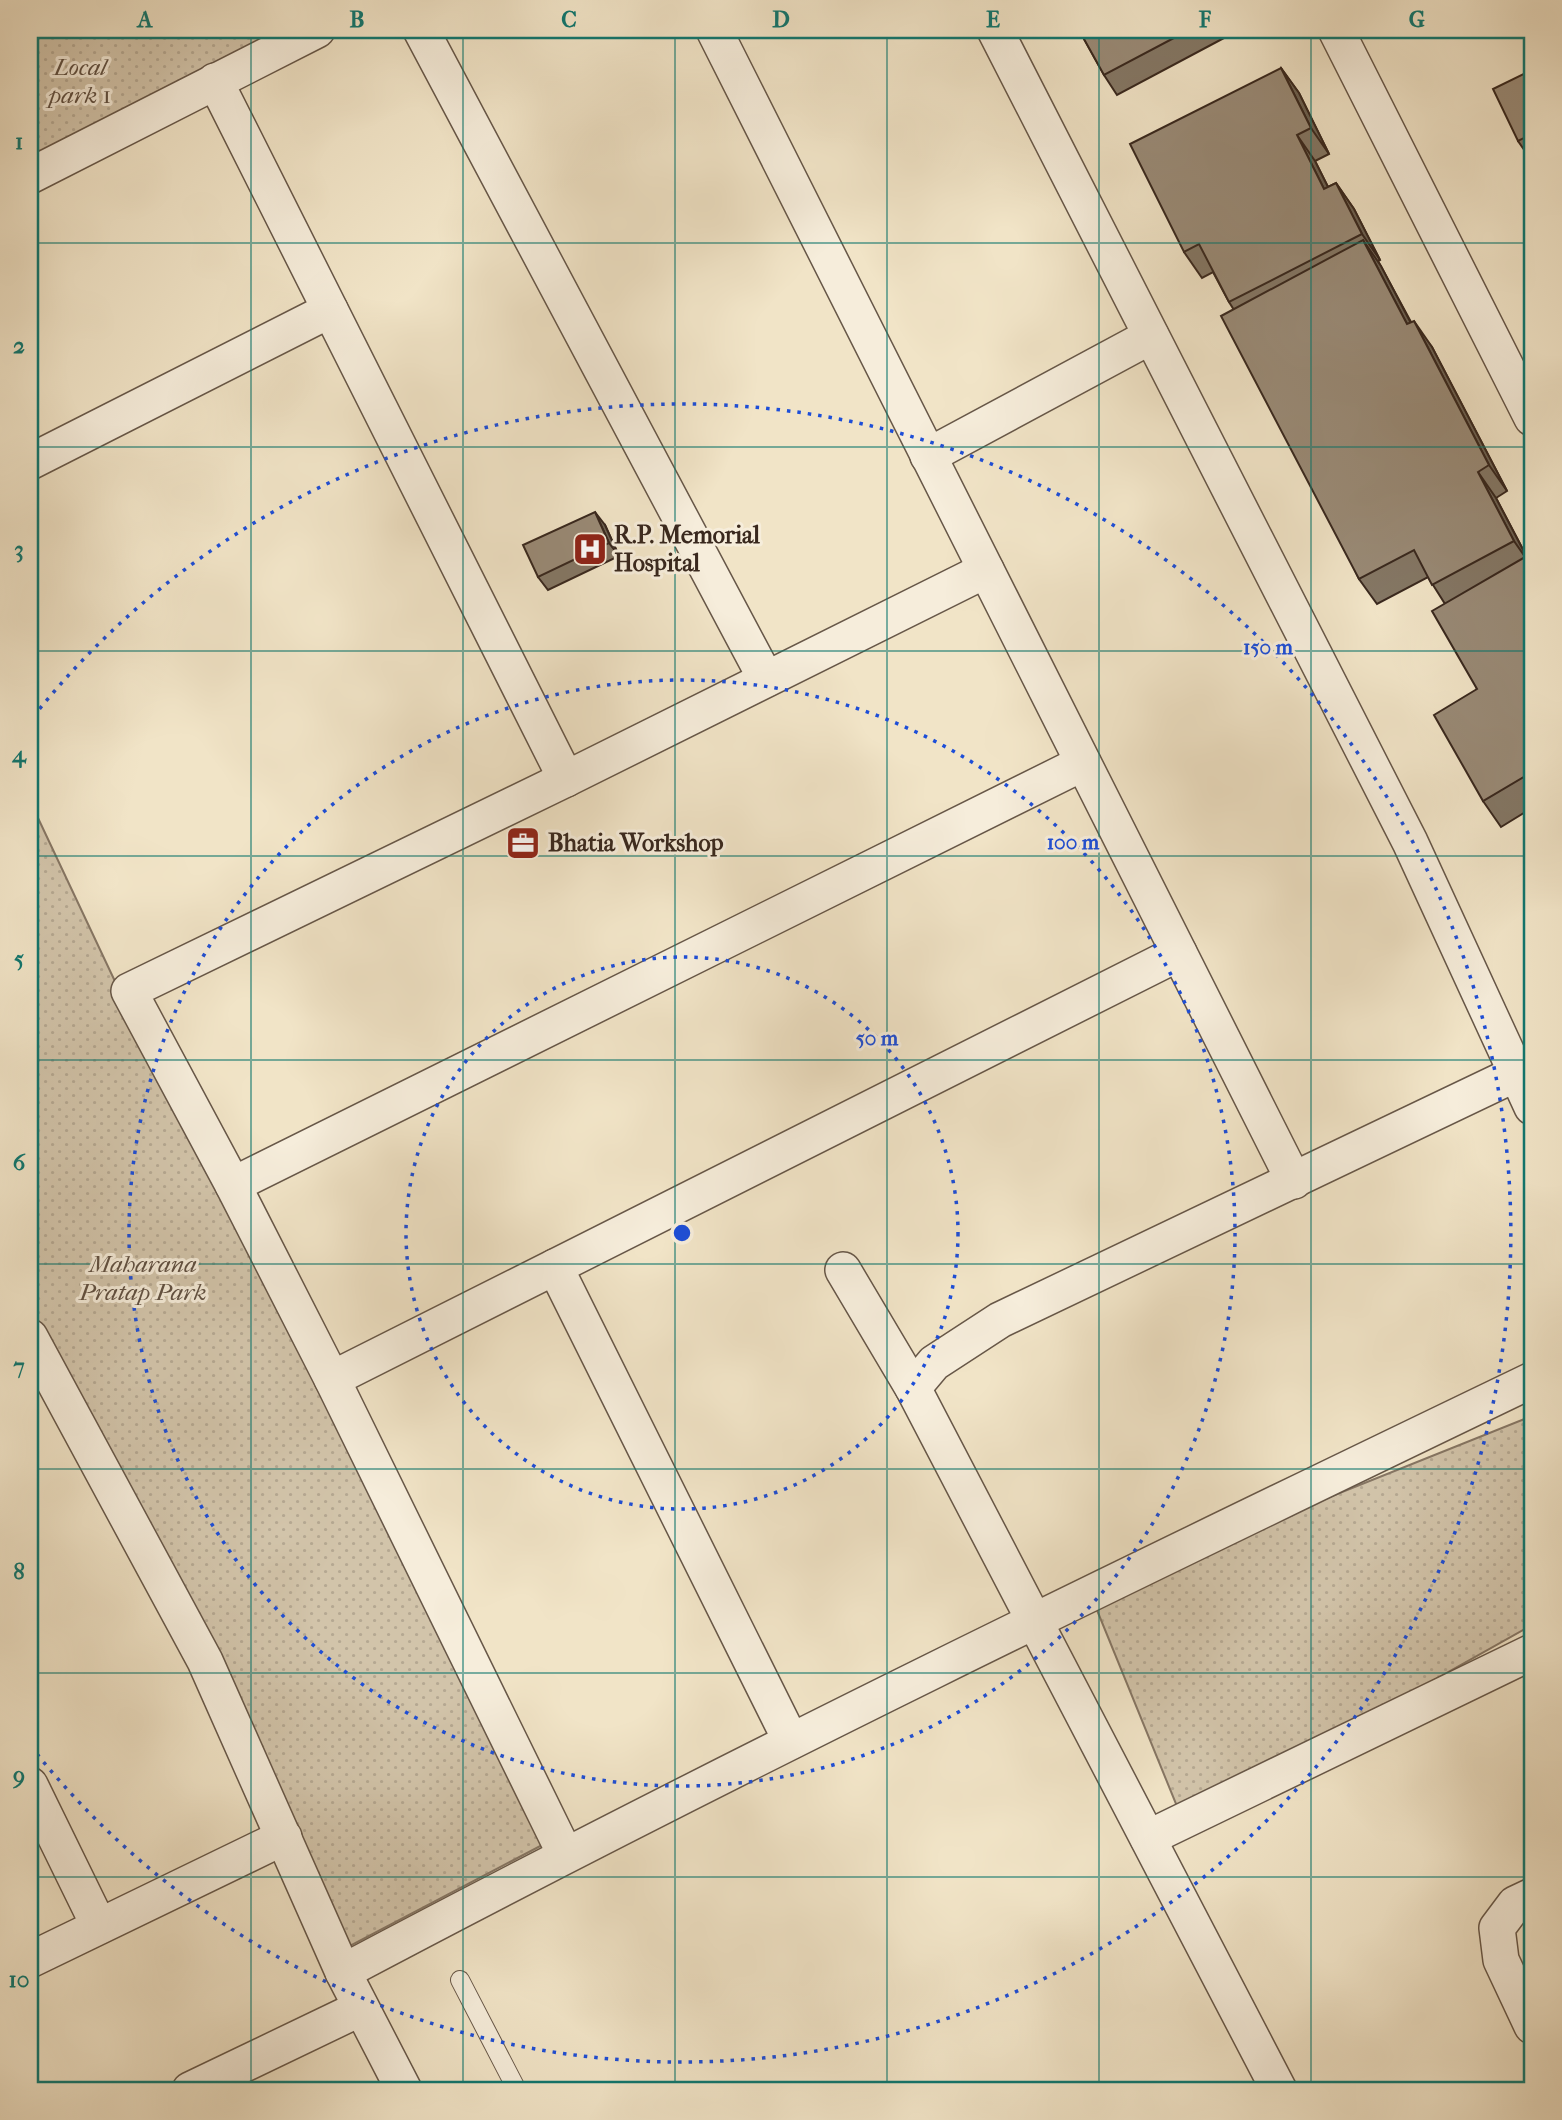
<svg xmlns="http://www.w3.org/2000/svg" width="1562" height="2120" font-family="'IM FELL French Canon',serif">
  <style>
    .grass { fill: url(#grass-dots); stroke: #867664; stroke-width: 2 }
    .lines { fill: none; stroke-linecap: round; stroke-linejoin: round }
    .service-casing { stroke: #675748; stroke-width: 20 }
    .minor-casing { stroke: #675748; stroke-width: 38 }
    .service { stroke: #f6eddb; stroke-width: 18 }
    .minor { stroke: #f6eddb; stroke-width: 35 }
    .wall { fill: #847765; stroke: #39281e; stroke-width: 2 }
    .shaded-wall { fill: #6b6153; stroke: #39281e; stroke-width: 2 }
    .building { fill: #998a76; stroke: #39281e; stroke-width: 2 }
    .grid { fill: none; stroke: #0f766e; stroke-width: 2; stroke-opacity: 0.55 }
    .ring { fill: none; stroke: #1d4ed8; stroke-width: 3.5; stroke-dasharray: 3.5 7 }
    .labels { text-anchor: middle; stroke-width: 6; stroke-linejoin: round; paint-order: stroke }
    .park-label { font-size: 24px; font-style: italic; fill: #5f4f41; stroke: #f6eddb }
    .poi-label { font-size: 24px; font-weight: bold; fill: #39281e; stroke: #f6eddb; text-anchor: start }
    .centre { fill: #1d4ed8; stroke: #f6eddb; stroke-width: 3.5 }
    .ring-label { font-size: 21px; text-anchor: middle; font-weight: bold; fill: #1d4ed8; stroke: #f6eddb; stroke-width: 6; stroke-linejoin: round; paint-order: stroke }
    .neatline { fill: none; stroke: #0f766e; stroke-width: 2.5 }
    .grid-label { font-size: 23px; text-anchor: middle; font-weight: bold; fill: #0f766e }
  </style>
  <defs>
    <pattern id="grass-dots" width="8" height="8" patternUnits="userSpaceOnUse" patternTransform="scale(1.75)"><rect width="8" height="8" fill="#d2c4aa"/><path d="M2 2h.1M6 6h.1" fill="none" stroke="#b5a892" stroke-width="1.8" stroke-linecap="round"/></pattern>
  </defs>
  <rect width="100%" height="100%" fill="#f1e4c7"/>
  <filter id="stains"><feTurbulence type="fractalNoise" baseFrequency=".00286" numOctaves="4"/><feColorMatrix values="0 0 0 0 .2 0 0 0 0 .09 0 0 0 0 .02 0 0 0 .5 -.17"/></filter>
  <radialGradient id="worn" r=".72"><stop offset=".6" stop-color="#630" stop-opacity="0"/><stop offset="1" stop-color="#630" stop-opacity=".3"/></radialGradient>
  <g class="grass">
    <polygon points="30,30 294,30 30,163"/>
    <polygon points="30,801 120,992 548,1842 348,1947 52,1346 30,1306"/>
    <polygon points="1532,1416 1532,1625 1183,1821 1090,1593"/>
  </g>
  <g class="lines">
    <g class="service-casing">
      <polyline id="service" points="460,1980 517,2090"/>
    </g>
    <g class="minor-casing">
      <g id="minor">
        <polyline points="421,30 766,679"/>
        <polyline points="714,30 1294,1181"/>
        <polyline points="995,30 1410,842 1532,1107"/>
        <polyline points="1336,30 1532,418"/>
        <polyline points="215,81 566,779"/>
        <polyline points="30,176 317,30"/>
        <polyline points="928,456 1151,336"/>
        <polyline points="30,462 330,310"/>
        <polyline points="233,1185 1083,763"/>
        <polyline points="555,1267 791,1741"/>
        <polyline points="843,1270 913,1388 1279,2090"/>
        <polyline points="30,1337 205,1661 343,1972 404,2090"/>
        <polyline points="332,1379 1179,953"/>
        <polyline points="913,1388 934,1363 1000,1320 1532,1066"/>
        <polyline points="30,1785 99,1926"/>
        <polyline points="1148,1838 1532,1652"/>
        <polyline points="565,1854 332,1379 233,1185 129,991 566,779 986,570"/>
        <polyline points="1532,1896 1515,1904 1497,1928 1501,1960 1532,2026"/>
        <polyline points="30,1960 284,1837"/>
        <path d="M343 1972C735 1764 1133 1572 1532 1380"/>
        <polyline points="190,2090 361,2008"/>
      </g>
    </g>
    <use href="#service" class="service"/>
    <use href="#minor" class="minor"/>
  </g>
  <g class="wall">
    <polygon points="1079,30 1239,30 1117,95 1104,75"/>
    <polygon points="1520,30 1532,30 1532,47"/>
    <polygon points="1281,68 1299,93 1329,154 1315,161 1328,187 1336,183 1354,209 1380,260 1378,261 1411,322 1432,347 1507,491 1496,498 1527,557 1532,553 1532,808 1501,827 1483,801 1477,689 1445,604 1428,577 1377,604 1359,579 1234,310 1229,302 1213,272 1202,278 1184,252"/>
    <polygon points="1532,70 1532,161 1518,141"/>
    <polygon points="605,525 619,556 548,590 538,577"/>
  </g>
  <g class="shaded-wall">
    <polygon points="1281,68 1299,93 1329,154 1311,128"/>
    <polygon points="1297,135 1315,161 1342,215 1324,189"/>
    <polygon points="1336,183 1354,209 1380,260 1362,234"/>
    <polygon points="1363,240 1381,266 1425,350 1407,324"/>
    <polygon points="1414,321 1432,347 1507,491 1489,465"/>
    <polygon points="1478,472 1496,498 1532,567 1514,541"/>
    <polygon points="595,512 605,525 619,556 609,543"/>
  </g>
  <g class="building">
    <polygon points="1079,30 1189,30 1104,75"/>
    <polygon points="1281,68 1311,128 1297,135 1324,189 1336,183 1362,234 1229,302 1199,244 1184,252 1130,144"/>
    <polygon points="1532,70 1532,134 1518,141 1493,89"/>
    <polygon points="1363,240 1407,324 1414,321 1489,465 1478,472 1514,541 1432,585 1414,550 1359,579 1221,316"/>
    <polygon points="595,512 609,543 538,577 523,545"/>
    <polygon points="1532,553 1532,772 1483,801 1434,715 1477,689 1432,611"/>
  </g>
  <path class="grid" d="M251 30V2090M463 30V2090M675 30V2090M887 30V2090M1099 30V2090M1311 30V2090M30 243H1532M30 447H1532M30 651H1532M30 856H1532M30 1060H1532M30 1264H1532M30 1469H1532M30 1673H1532M30 1877H1532"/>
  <g class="ring">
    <circle cx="682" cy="1233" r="276"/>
    <circle cx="682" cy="1233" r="553"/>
    <path d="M33 717A829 829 0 1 1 33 1749"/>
  </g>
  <defs>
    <g id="hospital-square" transform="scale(1.75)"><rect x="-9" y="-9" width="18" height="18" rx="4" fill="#8f2418" stroke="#f6eddb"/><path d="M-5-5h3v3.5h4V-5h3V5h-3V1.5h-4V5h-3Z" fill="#fff"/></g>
    <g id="office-square" transform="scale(1.75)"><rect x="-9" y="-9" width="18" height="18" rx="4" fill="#8f2418" stroke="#f6eddb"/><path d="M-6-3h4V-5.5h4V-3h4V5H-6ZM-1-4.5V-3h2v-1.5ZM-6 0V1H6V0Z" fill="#fff"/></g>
  </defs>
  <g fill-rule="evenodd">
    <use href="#hospital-square" x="590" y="549"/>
    <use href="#office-square" x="523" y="843"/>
  </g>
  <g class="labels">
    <g class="park-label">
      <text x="80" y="75">Local<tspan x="80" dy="28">park 1</tspan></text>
      <text x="143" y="1272">Maharana<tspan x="143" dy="28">Pratap Park</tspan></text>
    </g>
    <g class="poi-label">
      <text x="614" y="543">R.P. Memorial<tspan x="614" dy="28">Hospital</tspan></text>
      <text x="548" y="851">Bhatia Workshop</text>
    </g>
  </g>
  <circle cx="682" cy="1233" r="10" class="centre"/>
  <g class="ring-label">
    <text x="1268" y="654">150 m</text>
    <text x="1073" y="849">100 m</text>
    <text x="877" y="1045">50 m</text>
  </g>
  <rect width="1562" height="2120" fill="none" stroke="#f1e4c7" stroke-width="77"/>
  <rect x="38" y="38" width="1486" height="2044" class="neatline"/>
  <g class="grid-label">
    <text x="145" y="27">A</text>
    <text x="357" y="27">B</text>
    <text x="569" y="27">C</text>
    <text x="781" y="27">D</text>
    <text x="993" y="27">E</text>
    <text x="1205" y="27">F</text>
    <text x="1417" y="27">G</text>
    <text x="19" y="149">1</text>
    <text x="19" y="353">2</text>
    <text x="19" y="557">3</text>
    <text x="19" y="762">4</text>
    <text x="19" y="966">5</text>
    <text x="19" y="1170">6</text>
    <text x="19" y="1374">7</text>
    <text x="19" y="1579">8</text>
    <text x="19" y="1783">9</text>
    <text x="19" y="1987">10</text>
  </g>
  <rect width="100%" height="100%" filter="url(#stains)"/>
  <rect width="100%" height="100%" fill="url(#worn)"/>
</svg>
